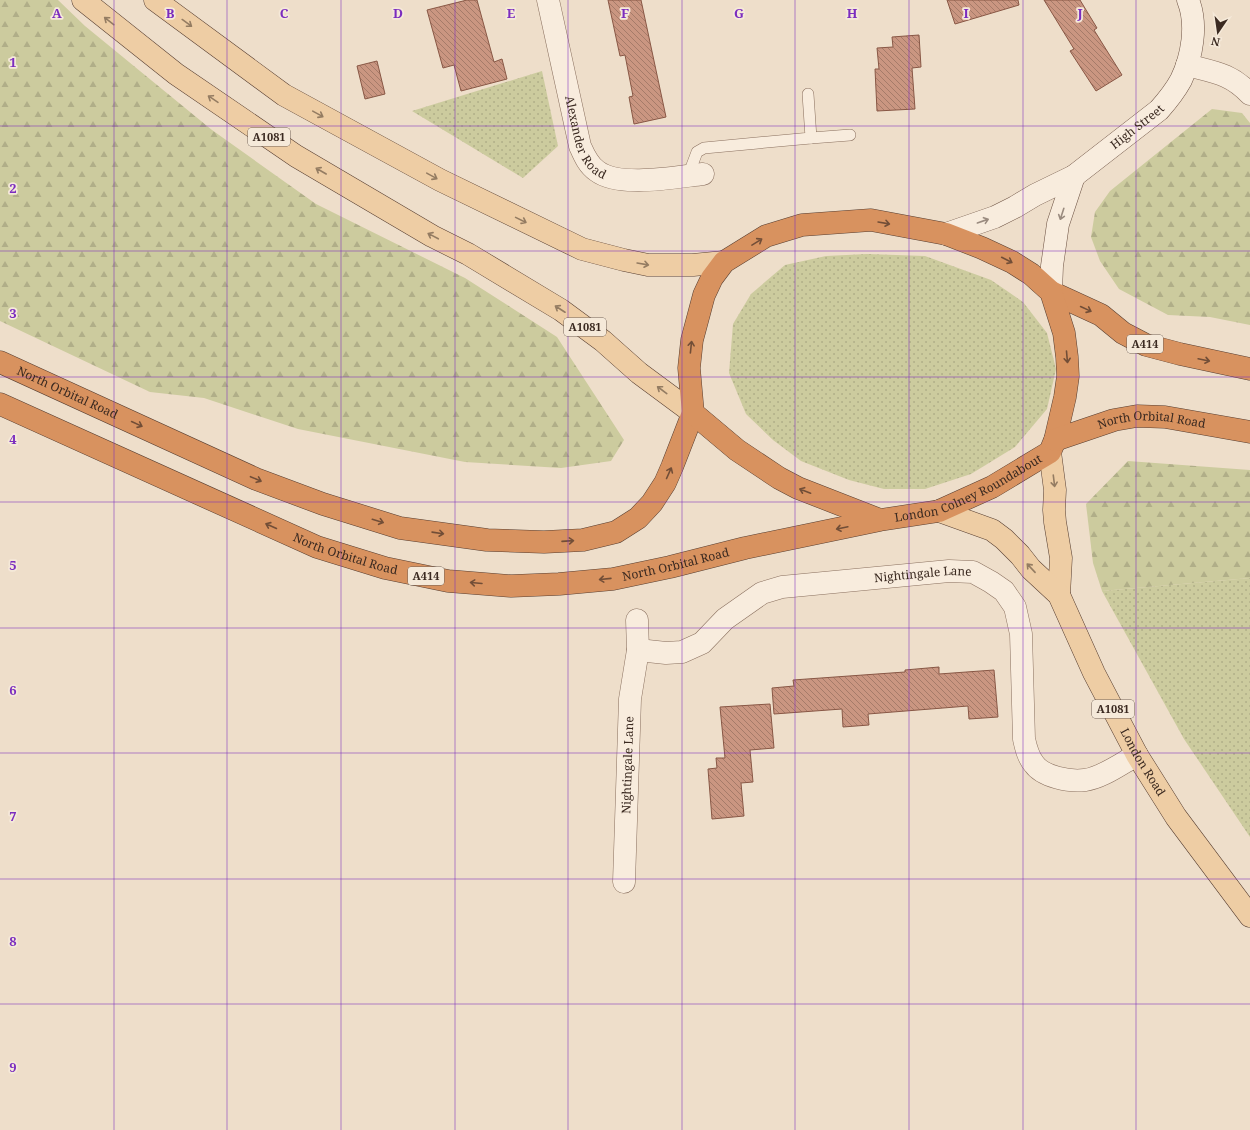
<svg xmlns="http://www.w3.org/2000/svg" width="1250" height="1130" font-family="'Noto Serif',serif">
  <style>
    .grass { fill: url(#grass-dots) }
    .forest { fill: url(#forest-firs) }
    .building { fill: url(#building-back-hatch); stroke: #885745 }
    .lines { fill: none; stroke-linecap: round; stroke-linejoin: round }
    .lane-casing { stroke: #8a705f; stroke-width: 12 }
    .street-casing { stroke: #8a705f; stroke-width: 23 }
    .secondary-casing { stroke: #6c5142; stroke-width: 23 }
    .primary-casing { stroke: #583f32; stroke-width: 23 }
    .highway-casing { stroke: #583f32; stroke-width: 23 }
    .lane { stroke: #f8ecdd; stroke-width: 11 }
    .street { stroke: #f8ecdd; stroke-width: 22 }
    .secondary { stroke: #f8ecdd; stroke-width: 22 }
    .primary { stroke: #eecda4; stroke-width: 22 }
    .highway { stroke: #d8925f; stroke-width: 22 }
    .oneway { stroke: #947c62 }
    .oneway2 { stroke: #9a8b7f }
    .oneway3 { stroke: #724e37 }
    .grid { fill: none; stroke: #7b2cbf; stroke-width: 1; stroke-opacity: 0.55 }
    .labels { text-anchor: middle; stroke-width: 3.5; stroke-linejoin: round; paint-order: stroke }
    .shield { fill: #f5e9d9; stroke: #736358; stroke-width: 1 }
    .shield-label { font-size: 11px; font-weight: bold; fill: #3b2a21 }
    .street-label { font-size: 12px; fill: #3b2a21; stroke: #f5e9d9 }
    .grid-label { font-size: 13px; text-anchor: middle; font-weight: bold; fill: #7b2cbf; stroke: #f5e9d9; stroke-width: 3.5; stroke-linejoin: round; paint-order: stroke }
  </style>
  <defs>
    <pattern id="grass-dots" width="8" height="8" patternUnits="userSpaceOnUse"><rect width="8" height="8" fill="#cccb9e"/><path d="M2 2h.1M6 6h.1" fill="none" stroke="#b0ae88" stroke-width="1.8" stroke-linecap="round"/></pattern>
    <pattern id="forest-firs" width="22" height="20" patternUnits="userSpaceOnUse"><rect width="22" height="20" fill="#cccb9e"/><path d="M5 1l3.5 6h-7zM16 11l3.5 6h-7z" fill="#b0ae88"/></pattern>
    <pattern id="building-back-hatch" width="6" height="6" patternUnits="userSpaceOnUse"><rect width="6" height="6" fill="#ca9681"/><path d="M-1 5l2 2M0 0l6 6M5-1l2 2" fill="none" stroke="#a57b69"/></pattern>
  </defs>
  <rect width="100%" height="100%" fill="#eedeca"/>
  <g class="grass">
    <polygon points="542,71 558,146 523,178 412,111"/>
    <polygon points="867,254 925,256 991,280 1023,302 1047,333 1056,369 1047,409 1015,447 971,474 925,489 884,489 849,480 801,461 773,440 746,414 729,373 733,324 751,294 785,265 826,256"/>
    <polygon points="1250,578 1250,837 1184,739 1102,591"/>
  </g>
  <g class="forest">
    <polygon points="0,0 58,0 85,26 212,130 316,204 465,278 557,337 624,440 611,461 561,468 465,462 298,429 204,398 150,392 0,321"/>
    <polygon points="1212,109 1242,113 1250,123 1250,325 1210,317 1168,315 1119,289 1100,261 1091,237 1095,212 1110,191"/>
    <polygon points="1128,461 1250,470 1250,578 1102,591 1093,563 1086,504"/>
  </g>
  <g class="building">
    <polygon points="467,0 477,0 494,62 502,59 507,79 461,91 454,65 443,68 427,10"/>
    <polygon points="608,0 641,0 666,117 634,124 629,97 633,96 625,55 620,56"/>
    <polygon points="947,0 1018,0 1019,5 955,24"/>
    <polygon points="1044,0 1080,0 1097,28 1094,30 1122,75 1096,91 1070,51 1074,49"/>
    <polygon points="919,35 921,67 912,68 915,109 877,111 875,69 879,69 877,48 893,47 892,37"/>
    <polygon points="377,61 385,94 365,99 357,66"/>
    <polygon points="939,667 939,674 994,670 998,717 969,719 968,706 868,714 869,725 843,727 842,709 774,714 772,688 794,686 793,680 905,672 905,670"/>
    <polygon points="770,704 774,748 750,750 753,782 741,783 744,816 712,819 708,769 717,768 716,758 725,758 720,707"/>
  </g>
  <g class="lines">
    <g class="lane-casing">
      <g id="lane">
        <polyline points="811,138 850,135"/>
        <polyline points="688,176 697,152 704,148 811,138 808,94"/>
      </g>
    </g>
    <g class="street-casing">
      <g id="street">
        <path id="s1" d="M548 0 580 146C584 155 588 165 597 171 619 188 676 177 703 174"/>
        <path d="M1187 65C1213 72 1230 73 1250 94"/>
        <path id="s2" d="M638 650 666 653 682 652 702 643 725 619 762 593 782 587 949 571 973 572 991 582 1004 591 1015 607 1021 634 1024 739C1026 748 1028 757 1034 764 1043 777 1070 782 1085 780 1102 778 1122 763 1137 755"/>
        <path id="s3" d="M624 882 630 699 638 650 637 620"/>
      </g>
    </g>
    <g class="secondary-casing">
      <g id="secondary">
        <path id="s4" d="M946 234 995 217 1015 207 1035 195 1074 176 1159 110C1167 101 1175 91 1181 80 1192 57 1198 25 1188 0"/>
        <polyline points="1051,292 1052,266 1058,224 1074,176"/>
      </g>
    </g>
    <g class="primary-casing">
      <g id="primary">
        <polyline points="83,0 176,74 296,156 432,236 468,254 561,310 603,341 639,373 693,413"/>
        <polyline points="155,0 284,95 440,180 582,249 624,260 648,265 693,265 724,262"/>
        <polyline points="1050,452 1055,490 1054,510 1055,522 1061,558 1059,595"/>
        <path id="s5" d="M939 511 992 530 1004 539 1020 555 1031 569 1059 595 1094 673 1137 755 1176 817 1250 916"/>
      </g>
    </g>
    <g class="highway-casing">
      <g id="highway">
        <polyline points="1051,292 1101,315 1123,333 1146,345 1180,354 1250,369"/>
        <path id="s6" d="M0 362 256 479 323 504 400 528 487 540 544 542 583 540 616 532 638 518 652 503 665 483 672 467 693 413"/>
        <path id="s7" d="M0 404 317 547 385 568 448 581 511 586 559 584 613 579 670 567 745 548 880 520 939 511 992 487 1050 452 1055 440 1065 397 1068 376 1067 357 1064 333 1051 292 1031 274 1012 262 982 248 946 234 871 220 802 225 766 236 724 262 712 278 704 295 692 340 689 368 693 413 737 450 779 478 798 488 880 520"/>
        <path id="s8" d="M1055 440 1114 420 1137 416 1165 417 1250 432"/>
      </g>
    </g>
    <use href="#lane" class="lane"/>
    <use href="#street" class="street"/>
    <use href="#secondary" class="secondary"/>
    <use href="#primary" class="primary"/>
    <use href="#highway" class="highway"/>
  </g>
  <defs><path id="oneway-shaft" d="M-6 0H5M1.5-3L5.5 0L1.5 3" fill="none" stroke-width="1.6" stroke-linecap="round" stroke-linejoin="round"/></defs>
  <g class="oneway">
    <use href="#oneway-shaft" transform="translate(109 21) rotate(-142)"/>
    <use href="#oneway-shaft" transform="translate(187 23) rotate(36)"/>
    <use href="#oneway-shaft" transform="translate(213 99) rotate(-146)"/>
    <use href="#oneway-shaft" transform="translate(318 114) rotate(29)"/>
    <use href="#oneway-shaft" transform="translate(321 171) rotate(-150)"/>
    <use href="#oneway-shaft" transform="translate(432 176) rotate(29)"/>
    <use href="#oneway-shaft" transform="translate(521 220) rotate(26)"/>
    <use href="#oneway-shaft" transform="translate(433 236) rotate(-152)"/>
    <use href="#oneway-shaft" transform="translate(643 264) rotate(10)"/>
    <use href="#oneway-shaft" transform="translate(560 309) rotate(-147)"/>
    <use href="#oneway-shaft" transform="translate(662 390) rotate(-143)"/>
    <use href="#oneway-shaft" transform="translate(1054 481) rotate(83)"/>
    <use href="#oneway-shaft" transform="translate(1031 568) rotate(-133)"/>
  </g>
  <g class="oneway2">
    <use href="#oneway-shaft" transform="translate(1062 214) rotate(108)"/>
    <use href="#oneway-shaft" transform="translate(983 221) rotate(-19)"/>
  </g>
  <g class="oneway3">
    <use href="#oneway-shaft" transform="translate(884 223) rotate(10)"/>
    <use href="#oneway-shaft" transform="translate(757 242) rotate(-32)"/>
    <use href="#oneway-shaft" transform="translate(1007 260) rotate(27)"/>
    <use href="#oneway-shaft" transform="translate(1086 309) rotate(25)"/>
    <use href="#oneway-shaft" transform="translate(691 347) rotate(-84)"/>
    <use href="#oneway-shaft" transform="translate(1067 357) rotate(85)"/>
    <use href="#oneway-shaft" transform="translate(1204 360) rotate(12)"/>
    <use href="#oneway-shaft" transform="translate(137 424) rotate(25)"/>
    <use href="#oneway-shaft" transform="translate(669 473) rotate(-66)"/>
    <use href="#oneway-shaft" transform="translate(256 479) rotate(23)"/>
    <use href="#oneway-shaft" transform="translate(805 491) rotate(-159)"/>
    <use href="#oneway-shaft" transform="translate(378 521) rotate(17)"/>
    <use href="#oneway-shaft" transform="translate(271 526) rotate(-156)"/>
    <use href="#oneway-shaft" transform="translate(842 528) rotate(168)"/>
    <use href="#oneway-shaft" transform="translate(438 533) rotate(8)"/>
    <use href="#oneway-shaft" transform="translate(568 541) rotate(-4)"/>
    <use href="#oneway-shaft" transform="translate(605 579) rotate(174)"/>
    <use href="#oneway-shaft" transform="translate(476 583) rotate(-175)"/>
  </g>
  <path class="grid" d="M114 0V1130M227 0V1130M341 0V1130M455 0V1130M568 0V1130M682 0V1130M795 0V1130M909 0V1130M1023 0V1130M1136 0V1130M0 126H1250M0 251H1250M0 377H1250M0 502H1250M0 628H1250M0 753H1250M0 879H1250M0 1004H1250"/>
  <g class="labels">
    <g class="shield">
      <rect x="248" y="128" width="42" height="18" rx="3"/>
      <rect x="564" y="318" width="42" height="18" rx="3"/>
      <rect x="1127" y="335" width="36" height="18" rx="3"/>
      <rect x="408" y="567" width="36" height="18" rx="3"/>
      <rect x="1092" y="700" width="42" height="18" rx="3"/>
    </g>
    <g class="shield-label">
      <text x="269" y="141">A1081</text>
      <text x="585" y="331">A1081</text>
      <text x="1145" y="348">A414</text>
      <text x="426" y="580">A414</text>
      <text x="1113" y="713">A1081</text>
    </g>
    <g class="street-label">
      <text dy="4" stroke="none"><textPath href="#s4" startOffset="221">High Street</textPath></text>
      <text dy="4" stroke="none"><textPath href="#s1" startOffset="144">Alexander Road</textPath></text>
      <text dy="4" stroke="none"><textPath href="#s6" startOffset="74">North Orbital Road</textPath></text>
      <text dy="4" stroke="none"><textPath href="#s8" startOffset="100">North Orbital Road</textPath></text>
      <text dy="4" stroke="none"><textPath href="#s7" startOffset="1017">London Colney Roundabout</textPath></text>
      <text dy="4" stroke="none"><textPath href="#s7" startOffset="377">North Orbital Road</textPath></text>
      <text dy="4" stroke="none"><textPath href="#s7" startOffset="713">North Orbital Road</textPath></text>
      <text dy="4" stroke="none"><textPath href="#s2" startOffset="307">Nightingale Lane</textPath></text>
      <text dy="4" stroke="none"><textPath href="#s5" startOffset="337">London Road</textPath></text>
      <text dy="4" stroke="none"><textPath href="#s3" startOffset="117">Nightingale Lane</textPath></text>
    </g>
  </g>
  <g class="grid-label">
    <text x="57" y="18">A</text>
    <text x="170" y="18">B</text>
    <text x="284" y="18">C</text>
    <text x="398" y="18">D</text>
    <text x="511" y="18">E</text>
    <text x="625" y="18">F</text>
    <text x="739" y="18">G</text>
    <text x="852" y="18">H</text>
    <text x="966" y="18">I</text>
    <text x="1080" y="18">J</text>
    <text x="13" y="67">1</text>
    <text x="13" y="193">2</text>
    <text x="13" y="318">3</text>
    <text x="13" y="444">4</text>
    <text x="13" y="570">5</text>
    <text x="13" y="695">6</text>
    <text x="13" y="821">7</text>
    <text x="13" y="946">8</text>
    <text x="13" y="1072">9</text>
  </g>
  <g transform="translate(1218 32) rotate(193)" stroke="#f5e9d9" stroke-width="3" paint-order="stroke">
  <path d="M0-3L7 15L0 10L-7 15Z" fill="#3b2a21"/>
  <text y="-6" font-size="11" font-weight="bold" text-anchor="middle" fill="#3b2a21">N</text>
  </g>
</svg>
